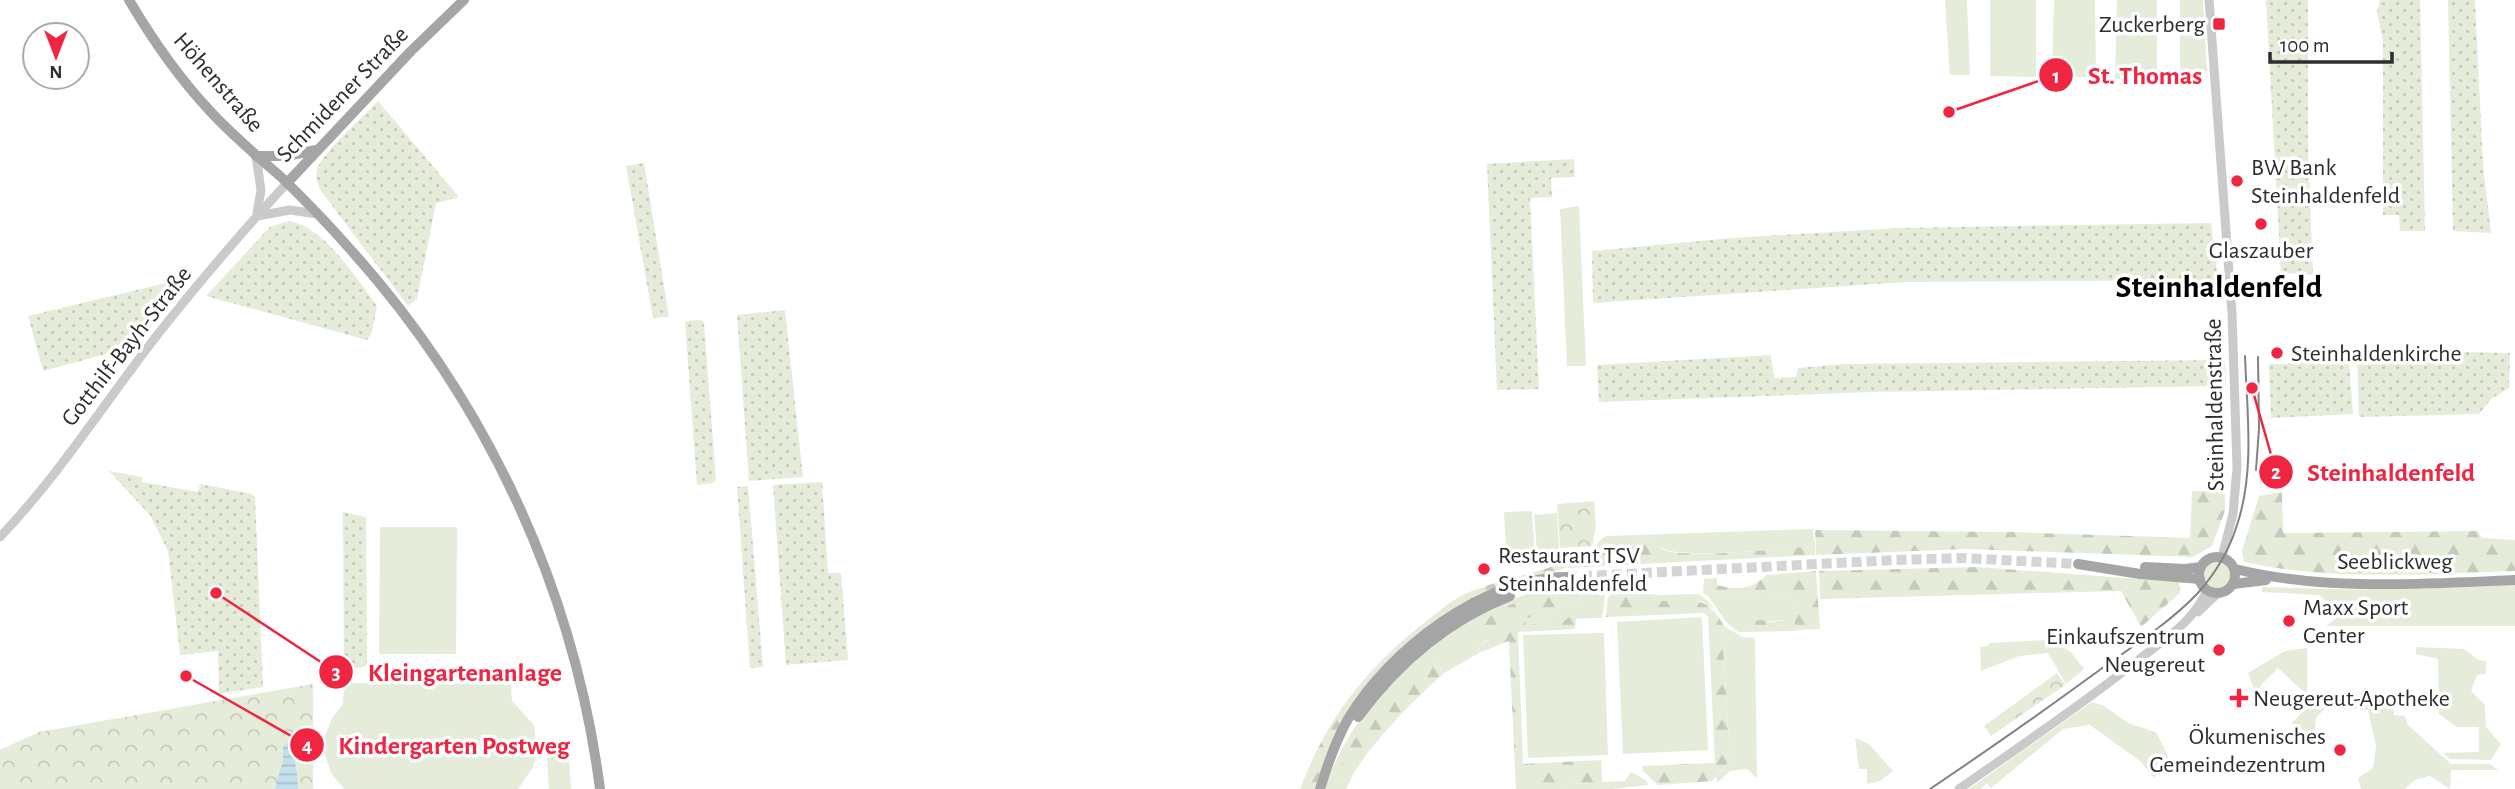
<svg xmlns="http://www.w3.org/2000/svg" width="2515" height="789" font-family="'Alegreya Sans',sans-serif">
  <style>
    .grass { fill: #e5ecda }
    .forest { fill: url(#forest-firs) }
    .park { fill: url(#park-crowns) }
    .garden { fill: url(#garden-dots) }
    .water { fill: url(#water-rules) }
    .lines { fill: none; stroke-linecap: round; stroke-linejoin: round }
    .major-tunnel { stroke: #d5d5d5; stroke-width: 10; stroke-dasharray: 10 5; stroke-linecap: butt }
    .minor { stroke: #cacaca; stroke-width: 9 }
    .major { stroke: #a5a5a5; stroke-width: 10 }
    .tram { stroke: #828282; stroke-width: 2 }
    .poi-dot { fill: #ef2542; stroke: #fff; stroke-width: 2.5 }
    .labels { text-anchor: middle; stroke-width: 7; stroke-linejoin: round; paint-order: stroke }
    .poi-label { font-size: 24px; fill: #2d2d2d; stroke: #fff; text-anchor: start }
    .street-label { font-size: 24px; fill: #2d2d2d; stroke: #fff }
    .district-label { font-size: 32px; font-weight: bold; fill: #000; stroke: #fff }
    .leader { fill: none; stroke: #ef2542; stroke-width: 2.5 }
    .callout-dot { fill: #ef2542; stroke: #fff; stroke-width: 2.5 }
    .mark-label { font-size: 21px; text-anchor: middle; font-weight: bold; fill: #fff }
    .callout-label { font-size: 26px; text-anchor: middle; font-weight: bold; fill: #ef2542; stroke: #fff; stroke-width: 7; stroke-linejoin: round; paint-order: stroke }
  </style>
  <defs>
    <pattern id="forest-firs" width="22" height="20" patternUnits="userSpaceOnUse" patternTransform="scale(1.75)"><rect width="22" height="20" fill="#e5ecda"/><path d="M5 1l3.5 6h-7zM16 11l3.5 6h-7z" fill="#c5cbbb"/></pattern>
    <pattern id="park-crowns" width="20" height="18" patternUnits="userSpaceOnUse" patternTransform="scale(1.75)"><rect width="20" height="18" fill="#e5ecda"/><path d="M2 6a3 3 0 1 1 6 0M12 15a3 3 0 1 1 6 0" fill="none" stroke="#c5cbbb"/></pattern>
    <pattern id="garden-dots" width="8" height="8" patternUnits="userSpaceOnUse" patternTransform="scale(1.75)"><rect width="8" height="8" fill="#e5ecda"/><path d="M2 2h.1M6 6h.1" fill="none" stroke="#c5cbbb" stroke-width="1.8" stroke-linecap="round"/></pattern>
    <pattern id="water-rules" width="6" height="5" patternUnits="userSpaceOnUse" patternTransform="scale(1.75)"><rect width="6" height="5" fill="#c4e0ed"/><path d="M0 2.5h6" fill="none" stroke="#a9c0cc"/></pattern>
  </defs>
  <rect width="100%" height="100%" fill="#fff"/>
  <g class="grass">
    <polygon points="1945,0 1967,0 1970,75 1950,75"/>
    <polygon points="1990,0 2036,0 2036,77 1990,76"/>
    <polygon points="2054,0 2095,0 2096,78 2052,76"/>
    <polygon points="2117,0 2157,0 2157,79 2115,79"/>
    <polygon points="2180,0 2203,0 2207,70 2201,78 2180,78"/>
    <polygon points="1579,206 1586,366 1567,366 1560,209"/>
    <polygon points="1532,511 1535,564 1507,566 1504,512"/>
    <polygon points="1557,513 1559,549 1537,551 1534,515"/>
    <polygon points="380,527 457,527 456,654 379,654"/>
    <path d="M1813 529 1815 546C1786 548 1682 560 1662 548 1659 547 1657 543 1654 541L1642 540 1625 549 1599 541 1606 536Z"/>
    <circle cx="2217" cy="575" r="13"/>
    <path d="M1554 585H1566L1570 590 1560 589 1478 646 1481 652 1444 673 1432 662 1337 777 1348 785 1346 789H1324C1363 685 1449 616 1554 585Z"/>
    <polygon points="2515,585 2515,626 2326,626 2340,615 2319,595 2262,592 2262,587 2375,590"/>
    <polygon points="1586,590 1597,592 1598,595 1605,595 1602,618 1592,618 1592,612 1564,621 1548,621 1526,626 1525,619 1579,601"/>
    <path d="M1763 590 1794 601C1796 611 1792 621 1797 630L1794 631 1783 620 1746 623 1738 632 1727 623 1708 596 1709 591 1740 595Z"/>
    <polygon points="1620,591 1659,595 1698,594 1707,600 1715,610 1702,601 1655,601 1653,596 1608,597 1611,593"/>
    <polygon points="1702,617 1708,750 1623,754 1617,622"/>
    <polygon points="1725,627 1743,637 1755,638 1757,778 1747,769 1730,771 1718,782 1716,777 1730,760 1722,628"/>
    <polygon points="1604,633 1608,755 1528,758 1523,635"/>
    <polygon points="2049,640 2070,651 2084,669 2066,684 2048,653 2019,656 1981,671 1980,647 1988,646 1989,643"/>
    <polygon points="2416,647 2464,649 2478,660 2486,661 2486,674 2477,675 2471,691 2485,705 2486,727 2501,744 2491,760 2450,759 2443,753 2479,752 2479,727 2457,727 2439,714 2438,659 2416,654"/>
    <polygon points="2307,648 2307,695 2278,668 2262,684 2256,695 2248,673 2285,651"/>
    <polygon points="344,683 511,684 512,701 534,725 537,752 533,767 518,789 344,789 331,773 324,752 325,736 332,718 343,704"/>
    <polygon points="2393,695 2394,715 2405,716 2408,725 2451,764 2490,764 2498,770 2451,770 2450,789 2430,776 2415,780 2405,789 2361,789 2358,778 2373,768 2376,746 2368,710 2327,706 2316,718 2314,738 2308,742 2292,723 2315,698"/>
    <polygon points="2092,702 2104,706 2130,724 2156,732 2171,762 2154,778 2140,761 2090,725 2063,729 1991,788 1987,783 1981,789 1969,789"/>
    <polygon points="1855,738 1869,744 1893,771 1880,781 1867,784 1867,769 1859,769"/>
    <polygon points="569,756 571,789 549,789 547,758"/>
    <polygon points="1631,772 1646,780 1648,785 1613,789 1567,789 1570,784 1592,783 1596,788 1599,788 1602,782 1625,781"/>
  </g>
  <g class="forest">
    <polygon points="2192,491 2225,491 2225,511 2212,546 2193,557 1966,549 1816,555 1815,530 2011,532 2190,538"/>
    <path d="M2282 492 2283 533 2478 531 2482 538 2515 540V571C2425 574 2333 581 2244 562L2242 551 2259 496Z"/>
    <path d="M1642 540 1655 541C1657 543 1659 547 1662 549 1682 560 1786 548 1815 546V555L1641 564 1640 558 1595 548 1599 541 1625 549Z"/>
    <path d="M1587 549C1599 553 1632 557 1638 564L1568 568 1567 561Z"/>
    <path d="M1565 562 1566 568 1526 579 1382 671 1321 769 1315 789H1300C1326 721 1362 673 1419 627 1433 616 1447 603 1463 595 1496 580 1531 575 1565 562Z"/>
    <polygon points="1978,567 2179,582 2180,593 2141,627 2121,591 1820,599 1819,571"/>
    <path d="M1816 571 1820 629 1797 630C1792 621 1796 612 1794 601L1763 590 1740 595 1709 591 1708 596 1703 593 1704 579 1717 578V585C1735 590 1753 590 1766 575Z"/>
    <polygon points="1560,589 1586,590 1579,601 1525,619 1526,626 1548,621 1564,621 1571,616 1592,611 1592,618 1576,619 1575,629 1518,632 1523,764 1601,760 1602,782 1599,788 1596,788 1591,783 1571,784 1567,789 1516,789 1509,641 1481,652 1478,646 1487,641 1484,620 1510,605"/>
    <path d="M1653 596 1656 601C1693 601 1704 592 1725 627L1722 628 1730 760 1712 781 1658 785 1643 771 1642 766 1715 763 1708 616 1704 613 1606 617 1608 597Z"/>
    <polygon points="1761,620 1770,622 1786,620 1794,631 1738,632 1745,623"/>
    <path d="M1432 662 1444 673C1416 698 1362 751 1348 785L1337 778 1347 749 1372 717 1398 685 1421 664Z"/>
  </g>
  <g class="park">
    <polygon points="1594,501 1596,526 1592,546 1560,548 1557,504"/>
    <polygon points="2057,673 2065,685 1991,736 1984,726"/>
    <polygon points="313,684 313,789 0,789 0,750 39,732"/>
  </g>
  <g class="garden">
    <polygon points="2266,0 2308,0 2308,147 2313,275 2281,273"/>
    <polygon points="2380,0 2420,0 2425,231 2400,231 2399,215 2383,215 2383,42 2377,11"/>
    <polygon points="2448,0 2475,0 2483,165 2491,233 2453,231"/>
    <path d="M378 101 459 197 436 203 417 299 408 306 321 191C318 184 315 177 317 169 324 151 363 117 378 101Z"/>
    <polygon points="1574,159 1575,177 1551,178 1552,197 1530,198 1539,389 1497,390 1487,164"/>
    <polygon points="644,163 669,317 653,318 626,166"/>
    <path d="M289 221C325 227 356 278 377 306L372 332 367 340 206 296 270 227Z"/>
    <polygon points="2211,223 2218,280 1906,282 1593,303 1592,251 1732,238 1898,228"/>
    <polygon points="187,278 136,346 43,371 28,316"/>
    <polygon points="785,310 803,477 749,481 737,315"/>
    <polygon points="701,320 704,323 716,480 713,483 697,485 685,321"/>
    <polygon points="2306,346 2348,349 2353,414 2271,418 2269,364 2287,364"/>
    <polygon points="2357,350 2510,353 2509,388 2491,399 2479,414 2359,417"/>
    <polygon points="1771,355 1774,378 1796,377 1798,368 1844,364 2225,360 2226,386 1873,392 1599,402 1597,365"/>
    <polygon points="109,471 142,477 142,482 198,492 200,484 252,494 255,497 263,687 219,694 218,651 180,655 168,551 150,515"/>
    <polygon points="822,482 828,573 841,573 848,660 786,665 773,485"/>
    <polygon points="748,486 763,667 750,668 737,487"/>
    <polygon points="343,512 366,517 367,666 344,671"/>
  </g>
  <path class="water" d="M289 741 293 746C294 761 298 773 298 789H275L283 760V747Z"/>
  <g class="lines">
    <polyline class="major-tunnel" points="1567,577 1896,560 1964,558 2078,564"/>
    <g class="minor">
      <polyline points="2209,0 2232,313 2237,468 2233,514 2222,557"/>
      <polyline points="256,156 261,190 257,213"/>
      <polyline points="257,216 290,210 317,214"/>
      <path d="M0 537C60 474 105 402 158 334 199 282 242 232 287 183"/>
      <polyline points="2198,612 2218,593"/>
      <path d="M1959 789C2019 747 2080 706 2137 661 2163 640 2194 622 2207 590"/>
    </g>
    <g class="major">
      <path d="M129 0C152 39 179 78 210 111 232 135 256 155 280 176 304 199 328 224 350 249 486 400 574 588 600 789"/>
      <polyline points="256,156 287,156 316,150"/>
      <polyline points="287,183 411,51 464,0"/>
      <circle cx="2217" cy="575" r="18"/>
      <polyline points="2078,564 2140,574 2200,579"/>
      <polyline points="2145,567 2185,569 2201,567"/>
      <path d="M2235 569C2325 591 2422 584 2515 580"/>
      <polyline points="2234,584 2266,580"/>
      <path d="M1358 717C1398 663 1446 621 1510 596"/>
      <path d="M1320 789C1327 766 1336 740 1348 719 1389 650 1484 577 1567 577"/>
    </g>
    <g class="tram">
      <polyline points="2256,470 2259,429 2258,357"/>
      <path d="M1930 789C1988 750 2045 710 2101 669 2133 646 2169 623 2197 594 2215 574 2229 551 2237 525 2255 472 2247 411 2245 356"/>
    </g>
  </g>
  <g class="poi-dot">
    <rect x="2212" y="17" width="14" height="14" rx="3.5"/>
    <circle cx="2237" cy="181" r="7"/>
    <circle cx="2261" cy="224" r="7"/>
    <circle cx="2277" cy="353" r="7"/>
    <circle cx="1484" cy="569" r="7"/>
    <circle cx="2289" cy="621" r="7"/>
    <circle cx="2219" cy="650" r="7"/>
    <path d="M2235.5 687.5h7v7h7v7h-7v7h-7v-7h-7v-7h7z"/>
    <circle cx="2340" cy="750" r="7"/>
  </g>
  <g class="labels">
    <g class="poi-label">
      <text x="2205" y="32" text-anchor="end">Zuckerberg</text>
      <text x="2251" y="175">BW Bank<tspan x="2251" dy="28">Steinhaldenfeld</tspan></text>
      <text x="2261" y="258" text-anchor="middle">Glaszauber</text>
      <text x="2291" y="361">Steinhaldenkirche</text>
      <text x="1498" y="563">Restaurant TSV<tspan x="1498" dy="28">Steinhaldenfeld</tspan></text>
      <text x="2303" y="615">Maxx Sport<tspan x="2303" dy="28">Center</tspan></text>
      <text x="2205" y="644" text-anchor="end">Einkaufszentrum<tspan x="2205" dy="28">Neugereut</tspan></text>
      <text x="2253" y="706">Neugereut-Apotheke</text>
      <text x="2326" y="744" text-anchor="end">Ökumenisches<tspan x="2326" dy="28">Gemeindezentrum</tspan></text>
    </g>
    <g class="street-label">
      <text transform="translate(219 82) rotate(49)" y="8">Höhenstraße</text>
      <text transform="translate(342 94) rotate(-46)" y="8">Schmidener Straße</text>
      <text transform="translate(126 346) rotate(-52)" y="8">Gotthilf-Bayh-Straße</text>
      <text transform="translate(2214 405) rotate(-91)" y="8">Steinhaldenstraße</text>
      <text x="2395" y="569">Seeblickweg</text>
    </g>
    <g class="district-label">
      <text x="2219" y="297">Steinhaldenfeld</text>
    </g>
  </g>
  <path class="leader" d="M1949 112L2056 75M2252 388L2276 472M216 593L336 672M186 676L307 745"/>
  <g class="callout-dot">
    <circle cx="1949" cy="112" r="7"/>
    <circle cx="2252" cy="388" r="7"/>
    <circle cx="216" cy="593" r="7"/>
    <circle cx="186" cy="676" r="7"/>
    <circle cx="2056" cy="75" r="18"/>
    <circle cx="2276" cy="472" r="18"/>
    <circle cx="336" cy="672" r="18"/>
    <circle cx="307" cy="745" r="18"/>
  </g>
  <g class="mark-label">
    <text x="2056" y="83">1</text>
    <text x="2276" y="479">2</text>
    <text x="336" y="679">3</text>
    <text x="307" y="752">4</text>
  </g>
  <g class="callout-label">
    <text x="2145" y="84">St. Thomas</text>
    <text x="2391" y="481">Steinhaldenfeld</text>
    <text x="465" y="681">Kleingartenanlage</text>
    <text x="454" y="754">Kindergarten Postweg</text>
  </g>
  <g transform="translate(56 56) rotate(180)"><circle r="33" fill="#ffffff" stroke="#ababab" stroke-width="2"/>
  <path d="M0-5L12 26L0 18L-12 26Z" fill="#ef2542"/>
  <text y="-10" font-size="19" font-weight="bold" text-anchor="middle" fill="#2d2d2d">N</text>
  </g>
  <path d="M2270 52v10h122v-10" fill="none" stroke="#2d2d2d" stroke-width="3.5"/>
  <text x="2280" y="52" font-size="21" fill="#2d2d2d" stroke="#ffffff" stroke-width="5" paint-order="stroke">100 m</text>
</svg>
